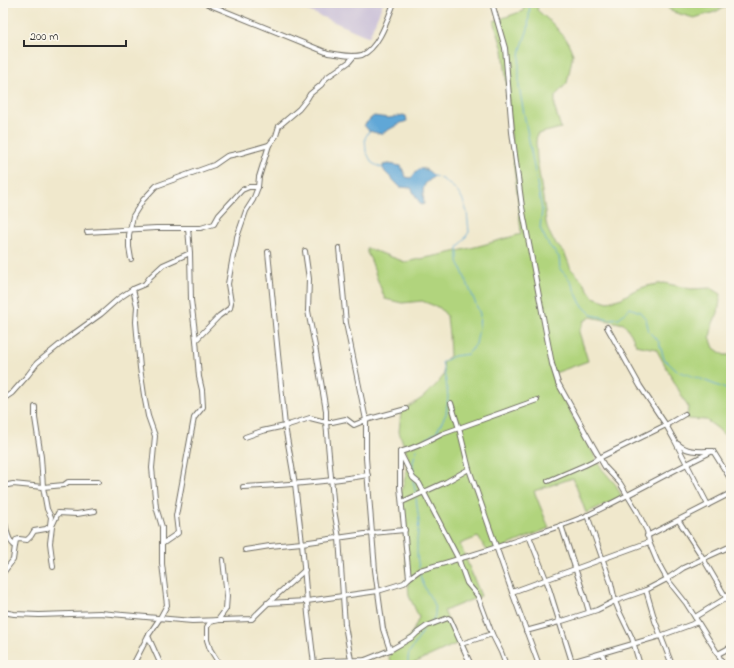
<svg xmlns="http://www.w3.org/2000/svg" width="734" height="668" font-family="'Indie Flower',sans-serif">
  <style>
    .industrial { fill: #c9bfd7 }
    .green { fill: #b1d47d; stroke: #6e8054 }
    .water { fill: #61a7d7; stroke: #466981 }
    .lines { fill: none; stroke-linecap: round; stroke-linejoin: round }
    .stream { stroke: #61a7d7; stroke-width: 1 }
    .minor-casing { stroke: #706d63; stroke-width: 6 }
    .minor { stroke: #fff; stroke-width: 4 }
  </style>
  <rect width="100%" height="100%" fill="#fbf7ec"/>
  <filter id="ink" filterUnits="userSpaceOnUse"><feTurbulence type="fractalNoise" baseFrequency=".025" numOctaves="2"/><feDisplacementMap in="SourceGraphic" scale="8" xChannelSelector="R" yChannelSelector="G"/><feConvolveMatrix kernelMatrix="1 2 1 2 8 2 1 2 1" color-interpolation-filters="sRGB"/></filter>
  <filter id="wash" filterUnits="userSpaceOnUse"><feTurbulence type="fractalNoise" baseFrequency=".012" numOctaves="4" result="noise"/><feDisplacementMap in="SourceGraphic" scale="16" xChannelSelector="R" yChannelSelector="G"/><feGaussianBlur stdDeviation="0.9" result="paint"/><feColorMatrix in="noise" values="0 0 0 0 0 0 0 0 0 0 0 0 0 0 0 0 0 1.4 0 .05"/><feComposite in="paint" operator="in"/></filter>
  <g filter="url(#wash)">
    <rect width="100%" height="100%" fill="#f0e8cc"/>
    <polygon class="industrial" points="290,3 383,3 369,37"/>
    <g class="green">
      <path d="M524 3H539L537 10 552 23 567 40 573 54 567 83 555 96V109L561 128 537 134 536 142 537 159 545 211 546 222 548 230 553 240 565 254 571 269 581 279 593 297 608 302 622 298 633 291 647 286 664 283 691 289 711 288 721 294 718 313 713 323 710 337 714 348 724 355H731V441L717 428 706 420 687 419 688 407 656 349 636 345 631 334 624 324 591 317 584 321 579 332 588 361 552 374 554 381 589 446 602 469 616 485 622 497 586 513 573 478 534 491 549 528 502 548 488 552 478 537 460 544 481 596 444 611 458 643 412 664V665H392L389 658 390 653C394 651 399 649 402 646 409 639 416 626 419 617L409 596 401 492 406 474 408 457 399 432 401 412 422 398 436 385 444 375 443 362 450 356 449 335 447 316 440 308 422 301 402 303 385 299C383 293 380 287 378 281 374 271 373 262 367 253V248L405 262 445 254 479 246 521 234 519 208 512 148 507 85 503 50 494 21 523 11Z"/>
      <polygon points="663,3 731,3 731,4 715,12 694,18 673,12"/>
    </g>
    <g class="water">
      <polygon points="403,115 406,116 407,121 401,123 381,134 369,131 364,125 371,118 374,116 389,118"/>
      <path d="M389 164 401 166 406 177 411 178C413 176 416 172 418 170 424 166 430 172 434 176 431 180 429 180 426 183 421 189 424 197 424 204L421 205 411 188 400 187 385 172 383 168V165Z"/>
    </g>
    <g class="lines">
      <g class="stream">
        <polyline points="530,3 528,29 521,49 519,64 519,87 542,210 540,228 548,244 559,257 560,269 570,280 581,304 592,315 610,319 619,318 630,308 640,312 646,319 649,332 659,342 664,359 677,371 698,378 731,391"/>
        <polyline points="369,131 365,138 366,151 372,163 384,169"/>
        <polyline points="424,441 437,431 446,414 448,397 446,381 442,362 454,356 468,354 476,344 479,328 480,314 458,261 458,248 469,232 467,212 462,198 454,188 442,179 434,176 432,176"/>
        <polyline points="413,475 413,461 417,449"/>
        <polyline points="413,480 416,495"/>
        <polyline points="416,498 419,521 417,540 417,556 419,568"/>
        <path d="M419 572C421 578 423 584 426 590 432 601 441 613 430 623"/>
        <polyline points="408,665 408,658 409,653 424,630"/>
      </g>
    </g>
  </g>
  <g filter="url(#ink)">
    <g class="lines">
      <g class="minor-casing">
        <g id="minor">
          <path d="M205 3 328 53C339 54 351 58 362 55 379 48 388 18 394 3"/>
          <polyline points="492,3 505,48 512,132 522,207 552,364 558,383 589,439 605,467 620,483 637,511 647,531 649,542 657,561 667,579 686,603 718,654 723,665"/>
          <polyline points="87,232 156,228 201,228 214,224 219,215 242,190 249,187 258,187"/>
          <polyline points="339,248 346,323 366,420 366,458 375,570 383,629 390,650"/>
          <polyline points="305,251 309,279 308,311 315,346 326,411 326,422 334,510 339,538 345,625 351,660"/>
          <polyline points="268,252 285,426 295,484 302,543 308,614 314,664"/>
          <polyline points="190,253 191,300 196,340"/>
          <polyline points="131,259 129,247 129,235 133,216 143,200 156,186 214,165 227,156 241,153 269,145"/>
          <polyline points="133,289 137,306 136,322 140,368 144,395 148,416 155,436 152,468 156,507 162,527 162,544"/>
          <polyline points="607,327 640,386 666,425 675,441 708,505"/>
          <polyline points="3,399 12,393 28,375 37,363 69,337 101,314 118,299 133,289 145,284 150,277 163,265 190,253 188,228"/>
          <polyline points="451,403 460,432 469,469 512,592 539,665"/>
          <polyline points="35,407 35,418 41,457 43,487 47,509 51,517 50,525 52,527 50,543 53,567"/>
          <polyline points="245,437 262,431 285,426 310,418 326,422 332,422 346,419 354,425 366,420 406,409"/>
          <path d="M678 444C688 453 700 451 713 451L731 480"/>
          <path d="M400 452C415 448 429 441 442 434L537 400"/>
          <polyline points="401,454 413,478 419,483 433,510 458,558 467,583 478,596 492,634 501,652 506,665"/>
          <polyline points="548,481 585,465 666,425 685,414"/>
          <polyline points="3,486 13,484 43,487 64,485 68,482 98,482"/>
          <path d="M243 487C285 485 326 482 368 475"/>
          <polyline points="402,502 446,482 469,469"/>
          <path d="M3 514C6 524 6 539 15 546L13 560 3 573"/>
          <polyline points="587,515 611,583 615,601 619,611 632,638 640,665"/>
          <polyline points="679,521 701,555 731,606"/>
          <polyline points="561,525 585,598 589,612"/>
          <polyline points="529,536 546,579 572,662"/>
          <polyline points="647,536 731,493"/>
          <polyline points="15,546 16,540 19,539 27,540 31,536 34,531 46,529 53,524 58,513 77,514 95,511"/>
          <polyline points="245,550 270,546 302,543 372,533 405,530"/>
          <path d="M409 578 420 570C456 560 492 549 527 537 548 530 568 524 588 515 630 495 671 471 713 451"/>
          <polyline points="646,590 655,621 672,665"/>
          <polyline points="512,592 649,542"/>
          <polyline points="267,603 307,601 378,591 404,583 409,578 400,487 400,452"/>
          <path d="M3 612 14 614 39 615 100 613 192 621 252 619C269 601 287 586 305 570"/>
          <polyline points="695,617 726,598 731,596"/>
          <polyline points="526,631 559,622 597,610 615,601 646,590 667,579 683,568 731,546"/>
          <polyline points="148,636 161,665"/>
          <polyline points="461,644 492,634"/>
          <polyline points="602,654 607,665"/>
          <polyline points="718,654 731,647"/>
          <polyline points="133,665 148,636 160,618 167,605 162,564 162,544 178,533 176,516 194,418 203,407 202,390 199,377 196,340 219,316 230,308 231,303 228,284 233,256 236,245 237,237 246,211 253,200 258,187 259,177 269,145 276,136 279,126 299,109 307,99 310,94 321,85 326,78 349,62 354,56"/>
          <polyline points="220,665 210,649 207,640 207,627 210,622 218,620 226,609 227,596 223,560"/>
          <polyline points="310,665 325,661 365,660 390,650 413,637 417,633 427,626 448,618 450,619 471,665"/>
          <polyline points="356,665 365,660"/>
          <polyline points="561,665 660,636 698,622"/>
        </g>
      </g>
      <use href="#minor" class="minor"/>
    </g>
  </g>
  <rect width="734" height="668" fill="none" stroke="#fbf7ec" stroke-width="16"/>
  <path d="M24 40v6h102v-6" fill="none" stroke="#2b2b2b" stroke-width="2"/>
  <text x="30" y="40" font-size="12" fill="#2b2b2b" stroke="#fbf7ec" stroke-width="3" paint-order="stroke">200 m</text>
</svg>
